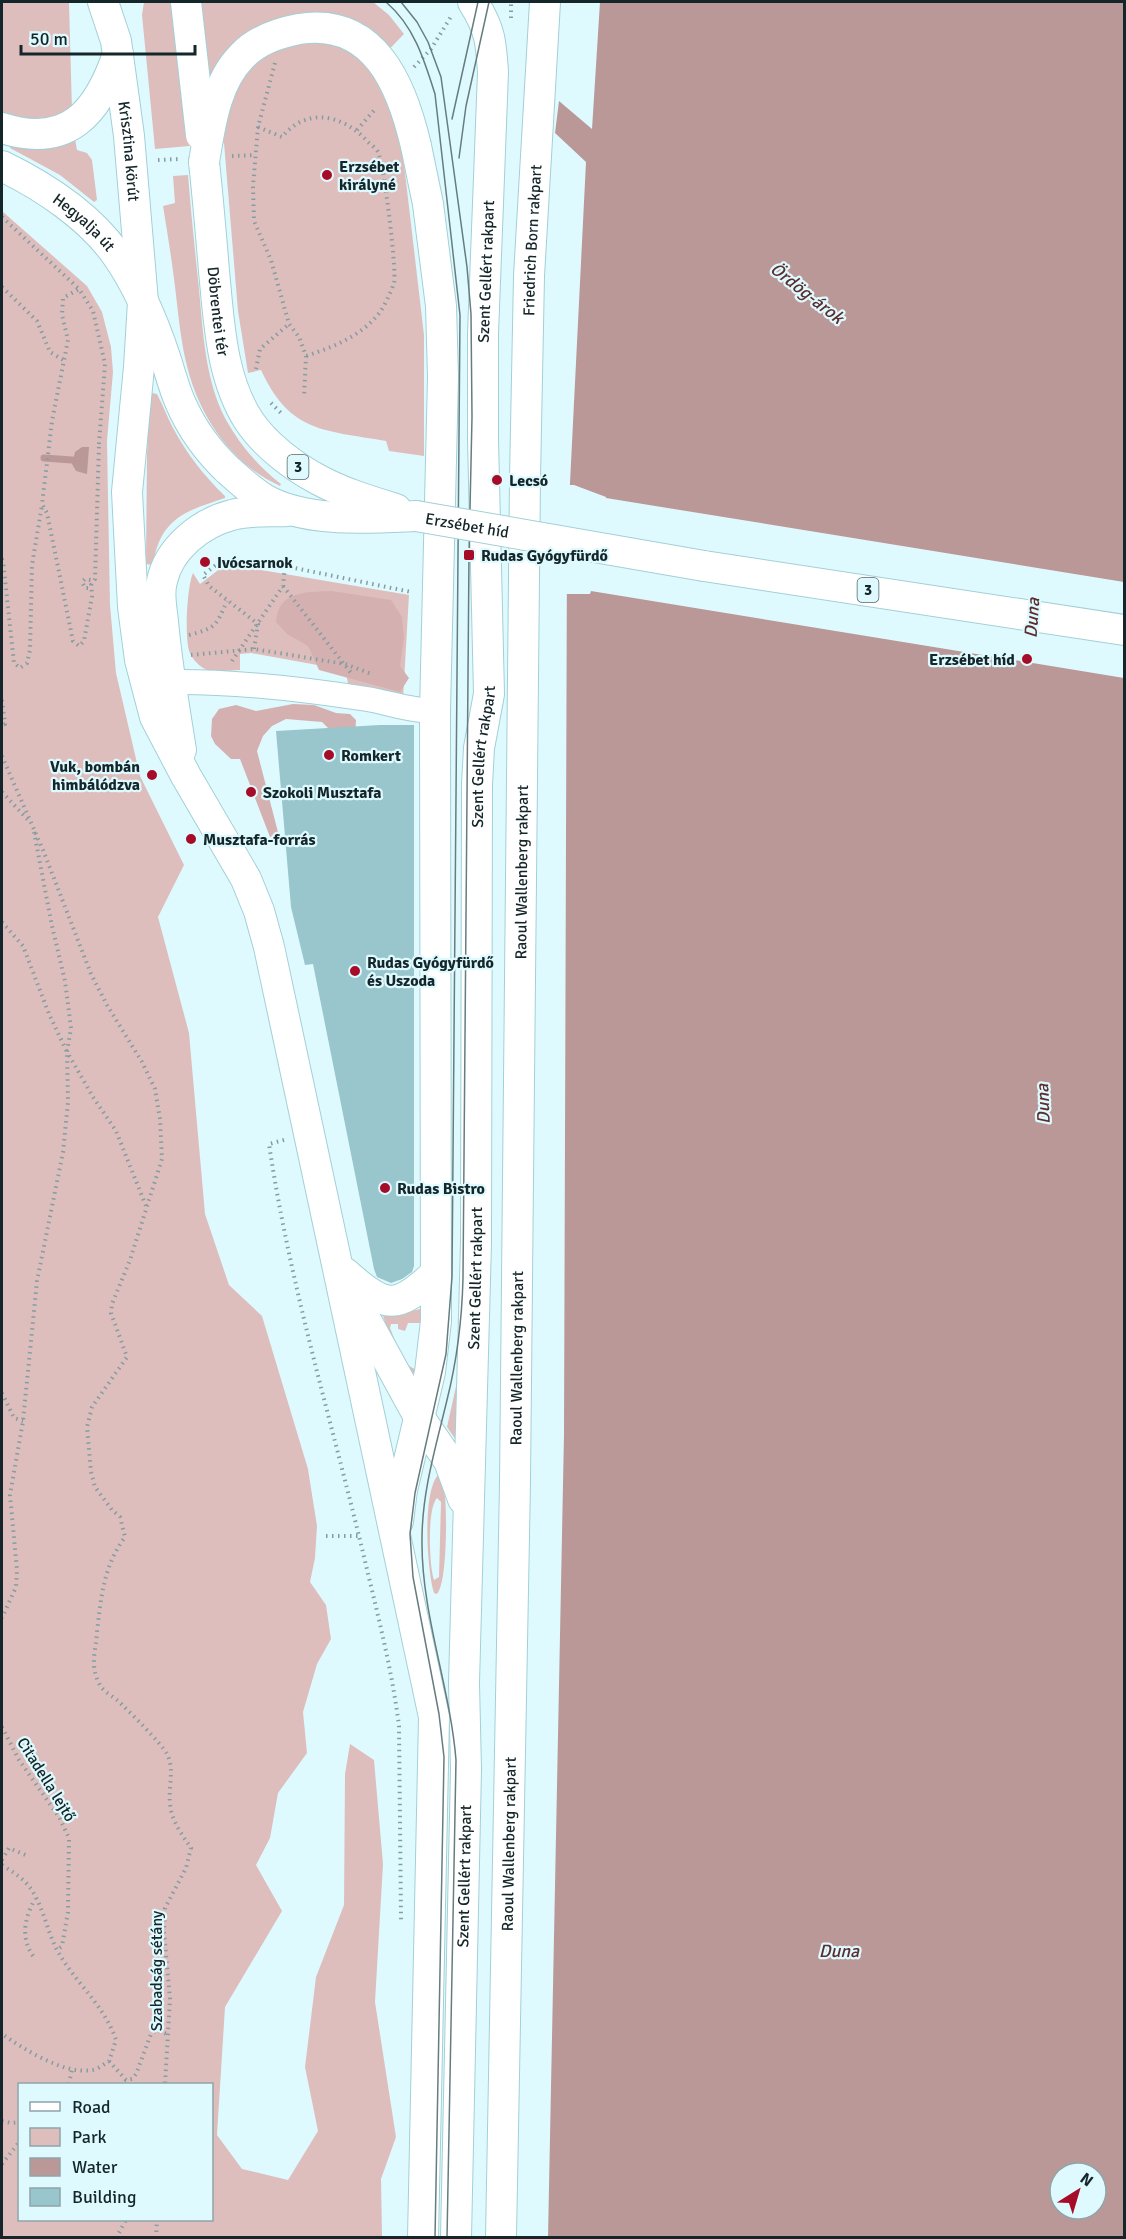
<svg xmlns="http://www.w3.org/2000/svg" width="1126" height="2239" font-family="Signika,sans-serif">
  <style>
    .green { fill: #debebd; fill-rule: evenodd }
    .forest { fill: #d4b1b0 }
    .water { fill: #ba9897; fill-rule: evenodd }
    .pier { fill: #dffafe }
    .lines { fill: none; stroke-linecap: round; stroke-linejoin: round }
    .stream { stroke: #ba9897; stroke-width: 7 }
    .building { fill: #98c6cc }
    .minor-casing { stroke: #a2d0d6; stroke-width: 26 }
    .major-casing { stroke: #a2d0d6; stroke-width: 32 }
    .path { stroke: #859ca0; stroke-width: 4; stroke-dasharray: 1.5 4.5; stroke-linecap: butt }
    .minor { stroke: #fff; stroke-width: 24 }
    .major { stroke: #fff; stroke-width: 30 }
    .tram { stroke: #667c7f; stroke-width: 1.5 }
    .major-bridge-casing { stroke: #a2d0d6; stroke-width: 32; stroke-linecap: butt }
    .major-bridge { stroke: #fff; stroke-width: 30 }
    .poi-dot { fill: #a60c28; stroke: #dffafe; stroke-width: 2 }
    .labels { text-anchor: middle; stroke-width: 4.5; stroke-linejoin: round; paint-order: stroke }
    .shield { fill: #dffafe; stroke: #516669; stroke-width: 1.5 }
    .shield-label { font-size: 15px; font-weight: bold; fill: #142629 }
    .street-label { font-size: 16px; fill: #142629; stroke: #dffafe }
    .poi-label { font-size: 16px; font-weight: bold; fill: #142629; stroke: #dffafe; text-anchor: start }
    .water-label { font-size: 18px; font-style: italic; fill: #5d2d2d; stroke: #dffafe }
  </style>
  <rect width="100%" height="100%" fill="#dffafe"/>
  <g class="green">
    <polygon points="2,2 69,2 72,111 47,122 2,114"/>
    <path d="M144 2H373L389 15 404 34 370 69 386 92 400 130 424 335V456L389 451 386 441C324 430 290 433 261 370L248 373 238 311 224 143 155 149 142 15Z"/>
    <polygon points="74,133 77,150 87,153 92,160 97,200 94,202 60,175 10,148 13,139"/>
    <path d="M188 175C191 213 195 251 199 289 203 331 205 379 225 418 239 444 258 466 281 484L280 486C233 465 201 419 188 370 180 341 178 309 174 279 171 255 167 230 163 206L175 203 173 176Z"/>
    <path d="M2 211 87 286 102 312 111 347 113 372 107 441 110 605 116 673 140 776 184 865 158 917 189 1033 205 1214 229 1285 262 1316 308 1469 317 1526 315 1558 310 1582 326 1605 331 1639 317 1664 303 1712 307 1753 278 1793 270 1838 256 1865 282 1911 225 2007 217 2135 242 2169 288 2180 318 2131 305 2067 316 1977 344 1905 345 1774 350 1744 374 1760 383 1864 375 2002 396 2137 381 2179 382 2236 377 2237H2ZM20 2084H212V2220H20Z"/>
    <path d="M152 393 157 394C163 405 167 417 173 428 187 454 204 476 225 496V498C186 511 160 518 153 565L146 564 147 454 150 398Z"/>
    <path d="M226 564 409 595 403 699 349 687 345 670 251 653 240 654V670C230 670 216 673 207 670 200 667 193 660 190 653 184 641 187 586 193 573L200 584Z"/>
    <path d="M428 1303 416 1384 388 1332 381 1309 395 1315 420 1309ZM408 1323H422L415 1369C400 1364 396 1341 390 1328L391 1324H398V1329L405 1331Z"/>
    <polygon points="457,1382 459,1383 456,1440 447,1427"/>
    <path d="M438 1475C442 1482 444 1489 445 1497 447 1515 447 1584 437 1594L434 1593C427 1570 422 1493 438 1475ZM437 1498 441 1502 439 1577 434 1580C429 1566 427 1508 437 1498Z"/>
  </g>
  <g class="forest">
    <path d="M332 591 391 600 402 617 404 637 400 666 409 678 400 692 319 670 308 646 287 634 276 622C278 590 308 592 332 591Z"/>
    <polygon points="293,704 314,705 336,713 350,714 356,720 355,737 339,739 322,722 286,719 272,726 263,736 257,751 279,836 270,837 240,759 231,759 215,744 211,736 212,719 219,709 236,705 256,711"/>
  </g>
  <g class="water">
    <path d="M600 2H1124V2237L548 2238 564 1434 567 543 586 162 555 133 559 101 592 129ZM1060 2173H1096V2209H1060Z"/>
    <polygon points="82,447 89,447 87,474 76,471 72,464 75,452"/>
  </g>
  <polygon class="pier" points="567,485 574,485 606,497 606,498 1124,582 1124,678 591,591 590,594 564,594"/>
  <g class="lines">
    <polyline class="stream" points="44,458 72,460"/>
  </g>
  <polygon class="building" points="380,725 414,725 414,1266 412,1272 402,1279 391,1283 377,1277 374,1269 313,964 305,965 291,907 276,731"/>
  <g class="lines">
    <g class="minor-casing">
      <path id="minor" d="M170 682C236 681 302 689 367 699 390 703 412 711 435 711"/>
    </g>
    <g class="major-casing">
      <g id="major">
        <path id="s1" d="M103 2 116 41 129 136 143 302 139 367 127 492 133 607 140 660 155 717 186 776 246 879 259 911 269 947 434 1717 423 2238"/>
        <path d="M2 128C68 149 98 113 118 54"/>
        <path id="s2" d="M204 162C208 198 211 235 214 271 219 322 221 378 249 421 265 445 294 467 319 480 343 493 370 501 396 509"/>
        <path id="s3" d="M2 166C43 186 89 216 116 254 138 285 153 321 165 357 170 372 174 389 181 404 192 429 208 451 228 470 239 480 251 491 264 499 306 523 369 518 416 516"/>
        <polyline points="704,566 1124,630"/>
        <path d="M181 750C174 707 167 665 163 622 162 609 158 594 162 581 169 548 201 523 232 515 249 510 270 512 287 511"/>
        <path d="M345 1273C386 1310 397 1310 436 1273"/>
        <polyline points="356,1302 419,1417 449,1461 463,1499"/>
        <polyline points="398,1521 402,1490 430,1372 436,1321 435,711 443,377 441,306 428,204 416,146"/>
        <path id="s4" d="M456 2238 466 1769 464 1683 476 1243 477 784 479 748 489 694 483 439V334L493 72C491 41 490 29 473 2"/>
        <path id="s5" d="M501 2238 515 1482 525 478 529 276 545 2"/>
      </g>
    </g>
    <g class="path">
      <polyline points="511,18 511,2"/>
      <polyline points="275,63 258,127 253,186 254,221 271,260 289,324 299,337 306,356 304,396"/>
      <polyline points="414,67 431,49 452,15"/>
      <path d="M258 127 282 137C307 106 344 115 368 142 371 145 376 148 378 152 384 163 397 272 394 283 391 292 385 305 380 312 362 336 333 347 306 356"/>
      <polyline points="357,130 376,108"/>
      <polyline points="232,156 255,155"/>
      <polyline points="158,160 179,159"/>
      <polyline points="2,217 79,289"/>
      <polyline points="2,287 37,321 50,352 65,361"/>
      <polyline points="256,369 260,349 289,324"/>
      <polyline points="271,403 283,415"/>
      <polyline points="99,444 105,364 93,311 79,289 63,298 62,315 68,340 52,421 42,504 47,513 73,641 79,646 84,641 92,596 91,580 85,579 82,582 85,588 89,588 95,579 99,444"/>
      <polyline points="2,559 3,561 14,663 20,668 27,663 30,650 32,565 42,505"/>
      <polyline points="283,586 351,673"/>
      <path d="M189 635C216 628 216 626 227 601"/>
      <polyline points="254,649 258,624 209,586 203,575 221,561 233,560 285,566 411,592"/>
      <polyline points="191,655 254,649 345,664 372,674"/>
      <polyline points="232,661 283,586 285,566"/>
      <polyline points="2,700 5,724 2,725"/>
      <path d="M2 756 43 850 91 974 107 1005 142 1062 155 1089 160 1119 162 1159 130 1260 112 1304 111 1313 127 1357 92 1407 87 1427 91 1472 95 1487 112 1510 120 1517 125 1537C104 1565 101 1597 97 1632 96 1651 89 1665 100 1685 103 1691 112 1696 117 1700 127 1709 161 1743 167 1754 175 1770 168 1786 170 1803 171 1820 182 1835 191 1848L186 1868 165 1908 164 1932 170 1999 165 2084"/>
      <polyline points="2,792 28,820"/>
      <polyline points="34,832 52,926 65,981 71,1028 67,1052 93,1097 116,1131 146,1206"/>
      <polyline points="2,922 23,946 49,1014 67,1052 68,1102 63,1152 37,1281 23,1421 10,1495 17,1570 16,1587 2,1618"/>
      <path d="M284 1140 269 1144C290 1286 332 1422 365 1561 378 1616 392 1670 399 1726L401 1920"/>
      <polyline points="2,1393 14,1418 23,1421"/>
      <polyline points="326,1536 359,1536"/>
      <polyline points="2,1727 19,1760 59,1817 69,1838 68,1912 62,1946 57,1950"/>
      <polyline points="2,1860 9,1848 28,1856"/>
      <path d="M2 1865C11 1871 20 1876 27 1884 42 1901 46 1928 56 1948 73 1981 104 2004 116 2040L109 2061C104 2064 99 2069 92 2070 64 2075 24 2049 2 2034"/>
      <path d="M33 1956C20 1937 25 1917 35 1899"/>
      <polyline points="109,2061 126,2080 132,2079 136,2074 151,2034 157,2030 169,2035"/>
      <polyline points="69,2084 72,2069"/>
      <polyline points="2,2121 11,2123 20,2122"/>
      <polyline points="2,2164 20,2141"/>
      <polyline points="116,2238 126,2220"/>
      <polyline points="156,2238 157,2220"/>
    </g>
    <use href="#minor" class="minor"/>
    <use href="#major" class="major"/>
    <g class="tram">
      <path d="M386 2C414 26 424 59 435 94L460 315 452 1277 446 1354 415 1493 410 1534 413 1577 439 1714 444 1757 435 2238"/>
      <path d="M401 2 417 22 428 42 441 77 467 267 471 314 472 417 469 555 463 1278C462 1320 457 1360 447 1400 436 1446 422 1492 422 1539 421 1614 450 1686 456 1760L447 2238"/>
      <polyline points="452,119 478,2"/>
      <polyline points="459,158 466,106 489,2"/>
    </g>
    <g class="major-bridge-casing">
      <g id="major-bridge">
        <polyline points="186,2 201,135"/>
        <path d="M204 162C210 127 215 83 242 56 256 41 278 33 299 29 375 17 402 86 416 146"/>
        <path id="s6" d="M416 516 704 566"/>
      </g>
    </g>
    <use href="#major-bridge" class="major-bridge"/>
  </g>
  <g class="poi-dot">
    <circle cx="327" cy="175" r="6"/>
    <circle cx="497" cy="480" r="6"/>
    <rect x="463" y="549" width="12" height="12" rx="3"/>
    <circle cx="205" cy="562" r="6"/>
    <circle cx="1027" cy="659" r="6"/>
    <circle cx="329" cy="755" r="6"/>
    <circle cx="152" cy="775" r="6"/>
    <circle cx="251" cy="792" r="6"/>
    <circle cx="191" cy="839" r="6"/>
    <circle cx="355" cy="971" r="6"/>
    <circle cx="385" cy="1188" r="6"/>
  </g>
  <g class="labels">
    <g class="shield">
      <rect x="287.5" y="455" width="21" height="24" rx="4.5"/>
      <rect x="857.5" y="578" width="21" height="24" rx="4.5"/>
    </g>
    <g class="shield-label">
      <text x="298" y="472">3</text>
      <text x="868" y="595">3</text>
    </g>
    <g class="street-label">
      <text dy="6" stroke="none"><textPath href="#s1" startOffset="152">Krisztina körút</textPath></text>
      <text dy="6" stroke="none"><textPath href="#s3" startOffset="100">Hegyalja út</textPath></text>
      <text dy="6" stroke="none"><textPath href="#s5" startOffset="1998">Friedrich Born rakpart</textPath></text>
      <text dy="6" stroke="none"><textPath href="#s4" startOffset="1968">Szent Gellért rakpart</textPath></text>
      <text dy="6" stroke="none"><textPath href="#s2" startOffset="150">Döbrentei tér</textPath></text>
      <text dy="6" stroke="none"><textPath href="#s6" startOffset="52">Erzsébet híd</textPath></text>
      <text dy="6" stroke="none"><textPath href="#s4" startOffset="1482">Szent Gellért rakpart</textPath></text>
      <text dy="6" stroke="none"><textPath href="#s5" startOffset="1366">Raoul Wallenberg rakpart</textPath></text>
      <text dy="6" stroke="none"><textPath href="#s4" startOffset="960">Szent Gellért rakpart</textPath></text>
      <text dy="6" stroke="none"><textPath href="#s5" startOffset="880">Raoul Wallenberg rakpart</textPath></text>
      <text transform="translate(47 1779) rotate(58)" y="6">Citadella lejtő</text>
      <text dy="6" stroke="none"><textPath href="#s5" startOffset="394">Raoul Wallenberg rakpart</textPath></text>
      <text dy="6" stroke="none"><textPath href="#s4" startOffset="362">Szent Gellért rakpart</textPath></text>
      <text transform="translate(156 1971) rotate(-90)" y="6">Szabadság sétány</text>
    </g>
    <g class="poi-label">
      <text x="339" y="172">Erzsébet<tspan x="339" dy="18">királyné</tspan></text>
      <text x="509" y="486">Lecsó</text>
      <text x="481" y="561">Rudas Gyógyfürdő</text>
      <text x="217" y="568">Ivócsarnok</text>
      <text x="1015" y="665" text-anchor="end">Erzsébet híd</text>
      <text x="341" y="761">Romkert</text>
      <text x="140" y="772" text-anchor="end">Vuk, bombán<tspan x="140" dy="18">himbálódzva</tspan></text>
      <text x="263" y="798">Szokoli Musztafa</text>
      <text x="203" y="845">Musztafa-forrás</text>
      <text x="367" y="968">Rudas Gyógyfürdő<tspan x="367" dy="18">és Uszoda</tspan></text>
      <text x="397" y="1194">Rudas Bistro</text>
    </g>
    <g class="water-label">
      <text transform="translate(807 293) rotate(38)" y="6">Ördög-árok</text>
      <text transform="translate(1032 618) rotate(-86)" y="6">Duna</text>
      <text transform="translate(1043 1104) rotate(-92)" y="6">Duna</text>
      <text x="839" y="1957">Duna</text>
    </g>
  </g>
  <rect width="1126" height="2239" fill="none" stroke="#142629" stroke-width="6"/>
  <rect x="18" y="2083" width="195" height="138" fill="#dffafe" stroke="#8ea5a9" stroke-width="1.5"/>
  <rect x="30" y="2102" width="30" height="9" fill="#ffffff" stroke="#8ea5a9" stroke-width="1.5"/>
  <text x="72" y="2113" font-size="18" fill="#142629">Road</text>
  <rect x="30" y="2128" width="30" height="18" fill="#debebd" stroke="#8ea5a9" stroke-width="1.5"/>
  <text x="72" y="2143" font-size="18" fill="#142629">Park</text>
  <rect x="30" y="2158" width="30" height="18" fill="#ba9897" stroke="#8ea5a9" stroke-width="1.5"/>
  <text x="72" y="2173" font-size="18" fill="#142629">Water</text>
  <rect x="30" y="2188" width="30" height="18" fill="#98c6cc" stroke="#8ea5a9" stroke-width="1.5"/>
  <text x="72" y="2203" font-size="18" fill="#142629">Building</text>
  <g transform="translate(1078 2191) rotate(37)"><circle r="28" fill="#dffafe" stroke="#8ea5a9" stroke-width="1.5"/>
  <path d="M0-4.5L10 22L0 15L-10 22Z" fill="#a60c28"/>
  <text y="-9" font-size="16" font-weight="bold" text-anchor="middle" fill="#142629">N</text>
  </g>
  <path d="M21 45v9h174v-9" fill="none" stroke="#142629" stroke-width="3"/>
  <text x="30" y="45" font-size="18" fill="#142629" stroke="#dffafe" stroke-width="4.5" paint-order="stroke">50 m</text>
</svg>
